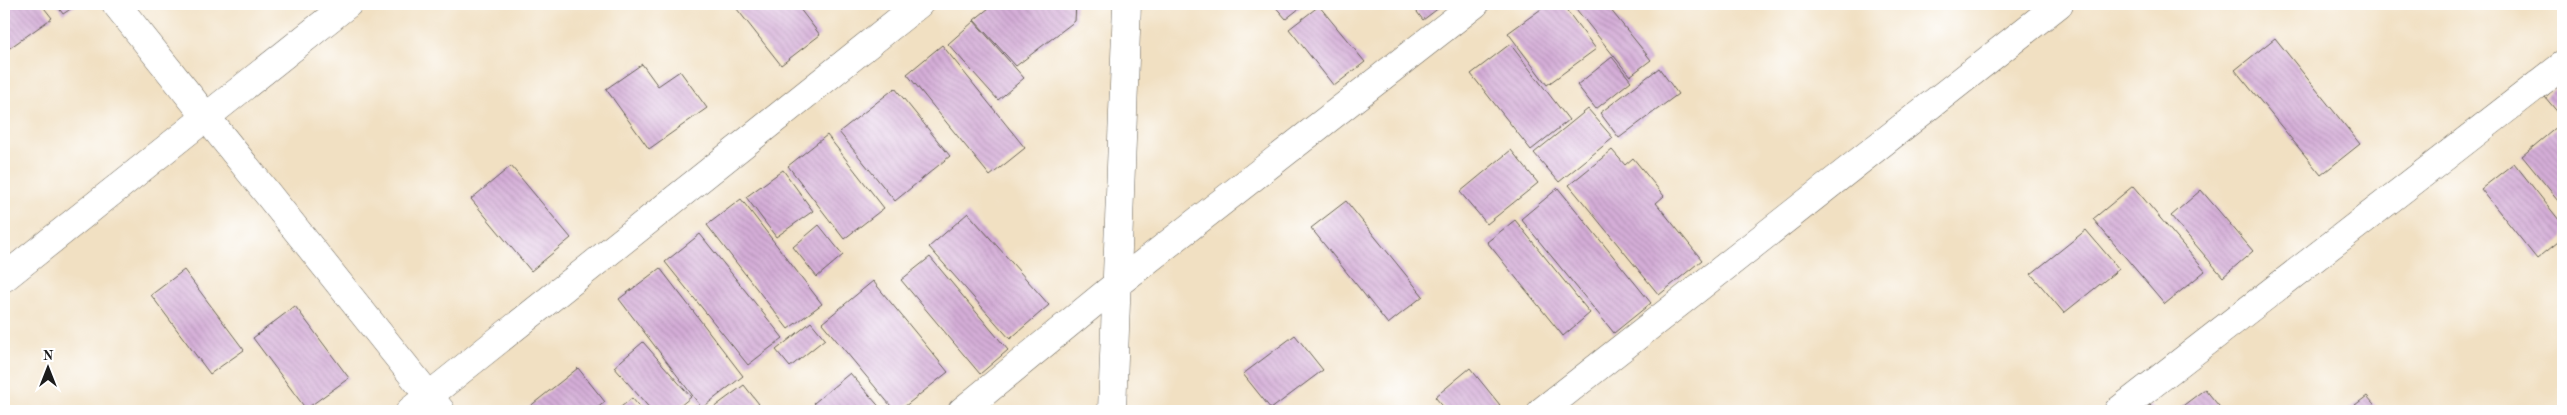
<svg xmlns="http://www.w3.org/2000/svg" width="2567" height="415" font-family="'Old Standard TT',serif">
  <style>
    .building { fill: url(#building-back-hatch) }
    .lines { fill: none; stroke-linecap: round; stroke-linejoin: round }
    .street-casing { stroke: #676156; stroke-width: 29 }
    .street { stroke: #fff; stroke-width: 28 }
  </style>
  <defs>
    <pattern id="building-back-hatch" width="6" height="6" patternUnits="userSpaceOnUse" patternTransform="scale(1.25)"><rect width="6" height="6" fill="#d4add7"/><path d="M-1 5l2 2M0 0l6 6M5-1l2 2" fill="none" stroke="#b594b8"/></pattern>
  </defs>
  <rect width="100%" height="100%" fill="#fff"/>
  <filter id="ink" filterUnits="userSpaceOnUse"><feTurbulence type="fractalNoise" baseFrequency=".02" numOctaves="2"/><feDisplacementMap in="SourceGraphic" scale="10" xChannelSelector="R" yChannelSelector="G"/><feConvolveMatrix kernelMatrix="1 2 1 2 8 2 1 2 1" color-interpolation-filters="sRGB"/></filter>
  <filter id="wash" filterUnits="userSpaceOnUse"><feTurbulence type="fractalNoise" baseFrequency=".0096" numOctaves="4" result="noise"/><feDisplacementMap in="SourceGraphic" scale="20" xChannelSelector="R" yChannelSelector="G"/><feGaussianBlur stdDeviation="1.12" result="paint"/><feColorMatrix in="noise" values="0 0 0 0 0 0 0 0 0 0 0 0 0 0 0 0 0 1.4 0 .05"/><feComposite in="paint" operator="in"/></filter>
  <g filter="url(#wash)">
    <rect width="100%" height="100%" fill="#f1e0c2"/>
    <g id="blocks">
      <g class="building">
        <polygon points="4,4 41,4 52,18 4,52"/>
        <polygon points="56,4 78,4 63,14"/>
        <polygon points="733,4 796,4 820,35 781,65"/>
        <polygon points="994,4 1076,4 1075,21 1016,66 974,20"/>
        <polygon points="1273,4 1305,4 1286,19"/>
        <polygon points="1411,4 1444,4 1423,20"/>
        <polygon points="1548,4 1562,4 1596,49 1547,85 1508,33"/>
        <polygon points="1572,4 1606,4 1651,60 1630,76"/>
        <polygon points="1319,6 1365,62 1334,86 1289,29"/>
        <polygon points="974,21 1024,78 998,100 948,44"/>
        <polygon points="2275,38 2360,144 2321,175 2235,70"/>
        <polygon points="1510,44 1569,120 1531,150 1471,74"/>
        <polygon points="942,45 1025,148 990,176 907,74"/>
        <polygon points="1612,57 1631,81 1596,109 1577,85"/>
        <polygon points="642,64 658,86 680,71 707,108 649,149 606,89"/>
        <polygon points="1659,68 1678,94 1619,138 1600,113"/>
        <polygon points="2563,82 2563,112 2560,115 2545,97"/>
        <polygon points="895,88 950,156 895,201 839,132"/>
        <polygon points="1588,109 1613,138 1559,182 1534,153"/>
        <polygon points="2563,122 2563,196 2558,200 2522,156"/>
        <polygon points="827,135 884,208 844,239 788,166"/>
        <polygon points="1511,150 1538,183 1487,224 1460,192"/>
        <polygon points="1612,150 1625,165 1633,158 1664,196 1656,203 1702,260 1659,295 1569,185"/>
        <polygon points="2514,163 2563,225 2563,238 2537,259 2481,189"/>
        <polygon points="511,166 571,238 531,271 471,199"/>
        <polygon points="783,170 813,211 776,237 746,197"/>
        <polygon points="2133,186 2205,271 2165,304 2093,219"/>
        <polygon points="1558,188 1651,303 1614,333 1521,219"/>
        <polygon points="2201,190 2253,251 2223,277 2171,216"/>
        <polygon points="741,199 822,304 788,329 707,225"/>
        <polygon points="1346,201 1423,296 1388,324 1311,228"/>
        <polygon points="968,213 1049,305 1010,339 929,247"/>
        <polygon points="1515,220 1590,313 1563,336 1487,242"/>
        <polygon points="819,225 843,255 817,277 793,247"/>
        <polygon points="2086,230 2119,269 2064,313 2031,274"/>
        <polygon points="700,234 783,338 748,365 665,262"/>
        <polygon points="930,257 1008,350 980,374 901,280"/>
        <polygon points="660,268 743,376 702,408 619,299"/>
        <polygon points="184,270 244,350 210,374 151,295"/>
        <polygon points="873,281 948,372 899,411 895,411 822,323"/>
        <polygon points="295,306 349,378 306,409 253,338"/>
        <polygon points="811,322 825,339 790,367 776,350"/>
        <polygon points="1295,335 1323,370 1271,409 1243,374"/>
        <polygon points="643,342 691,397 674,411 652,411 614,367"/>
        <polygon points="578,368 605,402 593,411 524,411"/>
        <polygon points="1470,368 1500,405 1492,411 1447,411 1435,397"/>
        <polygon points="850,373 883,411 821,411 814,403"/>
        <polygon points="744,385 759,404 749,411 709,411"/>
        <polygon points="2205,389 2223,411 2176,411"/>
        <polygon points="2367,396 2380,411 2347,411"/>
        <polygon points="632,398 643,411 616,411"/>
        <polygon points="2150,405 2156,411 2142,411"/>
      </g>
    </g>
  </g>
  <g filter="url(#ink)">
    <use href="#blocks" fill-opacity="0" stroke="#676156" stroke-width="1"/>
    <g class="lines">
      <g class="street-casing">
        <g id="street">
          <polyline points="116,4 441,411"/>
          <polyline points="4,278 348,4"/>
          <polyline points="410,411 919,4"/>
          <polyline points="962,411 1117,284 1475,4"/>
          <polyline points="1112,411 1127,4"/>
          <polyline points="1542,411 2059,4"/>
          <polyline points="2118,411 2563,65"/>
        </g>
      </g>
      <use href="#street" class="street"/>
    </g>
  </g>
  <rect width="2567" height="415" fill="none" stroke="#fff" stroke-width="20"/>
  <g transform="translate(48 368)" stroke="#ffffff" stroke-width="4" paint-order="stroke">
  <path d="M0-4L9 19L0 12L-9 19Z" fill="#1c1c1c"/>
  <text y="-8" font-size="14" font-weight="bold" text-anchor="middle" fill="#1c1c1c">N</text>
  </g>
</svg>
